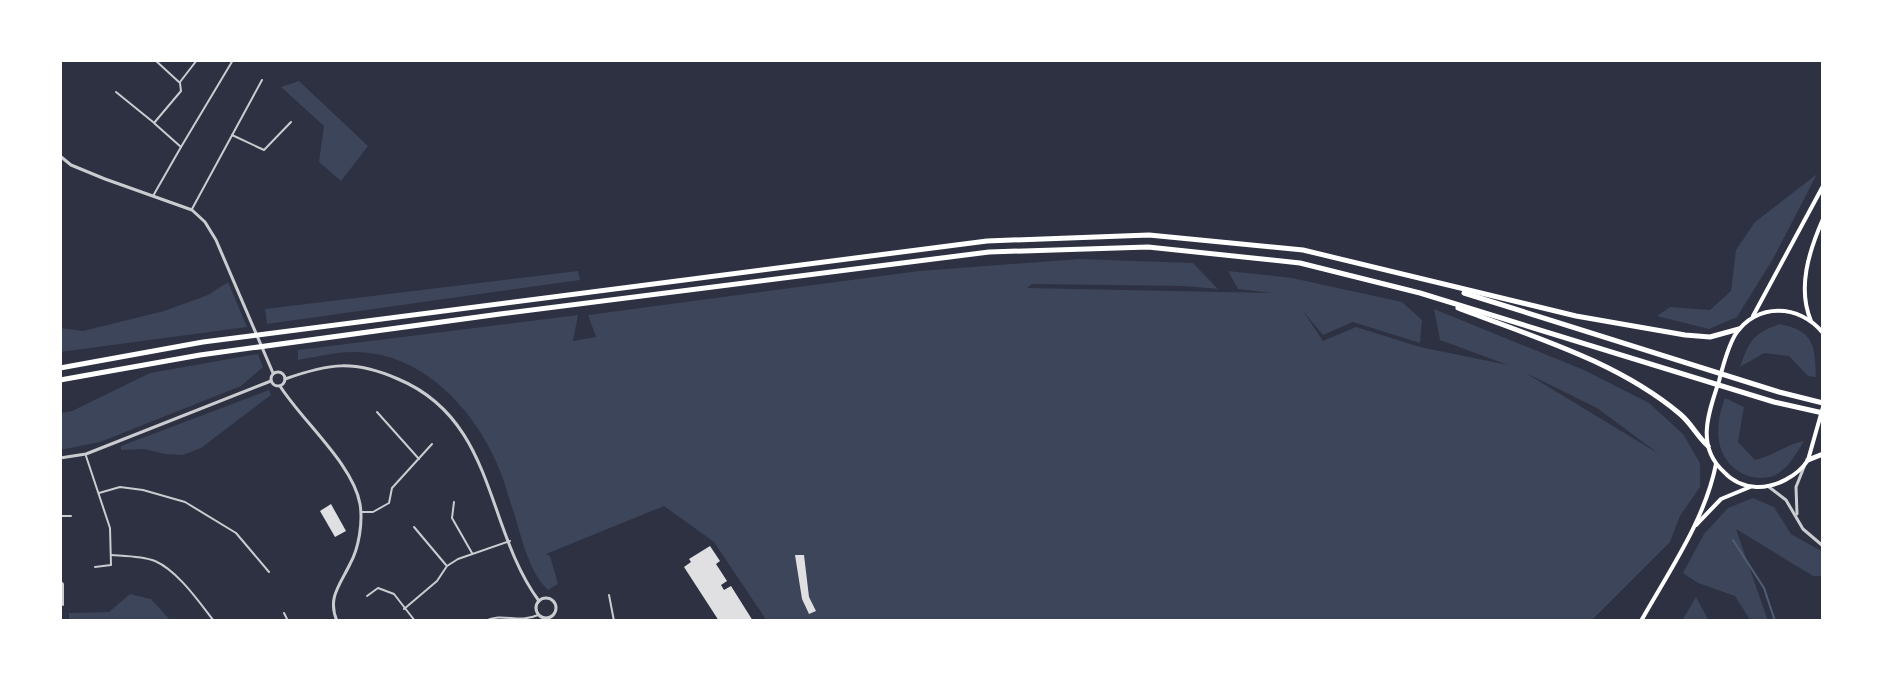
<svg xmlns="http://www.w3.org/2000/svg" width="1883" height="681" font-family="Arial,sans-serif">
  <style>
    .green { fill: #3c4559; fill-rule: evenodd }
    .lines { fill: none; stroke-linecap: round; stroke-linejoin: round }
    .stream { stroke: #4f5d75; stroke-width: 2 }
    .building { fill: #e0e0e3 }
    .minor { stroke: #caccd0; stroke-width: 2 }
    .tertiary { stroke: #caccd0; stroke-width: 3 }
    .primary { stroke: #fff; stroke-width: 4 }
    .motorway { stroke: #fff; stroke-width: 5 }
  </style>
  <rect width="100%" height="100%" fill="#2d3142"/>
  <g class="green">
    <polygon points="299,81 368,146 341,181 319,162 324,126 281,87"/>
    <polygon points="1817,174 1773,259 1737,317 1709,329 1657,316 1670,307 1710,310 1731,291 1736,250 1755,222"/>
    <path d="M1080 259 1193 263 1218 289 1185 286 1032 284 1027 288 1273 293 1238 289 1228 271 1292 278 1402 302 1422 320 1420 343 1353 322 1323 335 1303 311 1323 341 1356 327 1420 347 1508 365 1440 340 1434 309 1584 370 1649 403 1683 434 1700 463V487L1680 516 1670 542 1591 621H767L714 542 664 506 546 554 550 556 558 584 548 590C527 570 521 533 512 507 507 493 504 479 498 466 474 408 420 351 353 352 335 352 316 357 298 360V350L578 315 573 341 596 337 588 315 919 271ZM1528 374 1597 408 1659 454 1529 375Z"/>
    <polygon points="578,271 580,280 267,324 265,309"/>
    <polygon points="228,282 247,327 60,352 60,328 83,331 164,311 208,295"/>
    <path d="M1780 324C1814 331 1815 345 1816 377L1808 376 1789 356 1764 353 1740 367C1750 340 1752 334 1780 324Z"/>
    <polygon points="258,354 263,367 241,386 100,442 60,450 60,413 72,411 150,373"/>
    <polygon points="269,390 271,395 201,448 183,455 165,454 144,449 121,450 121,446"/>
    <path d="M1725 398 1744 407 1738 442 1755 460C1773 456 1787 444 1804 441 1796 454 1786 473 1770 477 1757 480 1744 476 1734 468 1713 450 1716 422 1725 398Z"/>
    <polygon points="1753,498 1774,507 1791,534 1823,552 1823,576 1813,576 1736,529 1768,621 1751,621 1735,596 1698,583 1683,573 1704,534 1728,508"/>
    <polygon points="130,594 151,599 171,621 69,621 69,613 109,612"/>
    <polygon points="1696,597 1709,621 1682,621"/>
  </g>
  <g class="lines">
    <polyline class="stream" points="1733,540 1764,588 1775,621"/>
  </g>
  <g class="building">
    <polygon points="331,504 346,531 335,537 320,511"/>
    <polygon points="710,546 720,561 716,564 727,581 721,585 724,590 731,586 753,621 719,621 684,567 691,562 689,559"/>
    <polygon points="795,555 804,555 809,597 816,611 809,614 802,599"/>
  </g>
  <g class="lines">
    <g class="minor">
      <polyline points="180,82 197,60"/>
      <polyline points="116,92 153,122"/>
      <polyline points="232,135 264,150 291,122"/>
      <polyline points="181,147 233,60"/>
      <polyline points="153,196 181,147 154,123 181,91 180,83 155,60"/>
      <polyline points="192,209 262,80"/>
      <polyline points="377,412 419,459"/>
      <polyline points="86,456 110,528 111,565 95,567"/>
      <polyline points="99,493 120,487 143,490 185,502 236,533 269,572"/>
      <polyline points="454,502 452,518 472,553"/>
      <polyline points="362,512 373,512 389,503 392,488 432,444"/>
      <polyline points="60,516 71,516"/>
      <polyline points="414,527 446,565"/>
      <path d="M111 555C125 556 142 556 155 561 178 571 199 602 214 621"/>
      <polyline points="60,581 63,584 63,605"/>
      <polyline points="609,595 614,621"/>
      <polyline points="367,596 378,588 394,594 415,621"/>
      <polyline points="404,609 437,581 447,566 458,559 510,541"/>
      <polyline points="284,613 288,621"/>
      <path d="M485 621C503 612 518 624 538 615"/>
    </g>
    <g class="tertiary">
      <polyline points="60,156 71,165 105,179 192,210 205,222 216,240 273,373"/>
      <circle cx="278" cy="379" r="7"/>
      <path d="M285 379C330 363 354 360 398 379 496 420 485 528 539 601"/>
      <path d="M280 386C302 421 353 464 360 504 363 522 359 548 350 564 340 585 327 598 337 621"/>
      <polyline points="60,458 86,454 271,381"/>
      <polyline points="1769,487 1786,500 1803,529 1823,546"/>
      <polyline points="1797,514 1796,487 1804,467"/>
      <circle cx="546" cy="608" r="10"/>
    </g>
    <g class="primary">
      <polyline points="1753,316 1823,186"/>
      <path d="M1811 321C1797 288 1809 251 1823 219"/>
      <path d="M1823 333C1800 304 1756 302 1735 335 1727 349 1723 366 1719 381 1709 412 1695 446 1724 472 1732 481 1744 486 1756 487 1775 488 1798 476 1808 460L1823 407"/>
      <polyline points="1696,525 1721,499 1750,487"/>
      <path d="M1641 621C1669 571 1705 520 1716 464"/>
    </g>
    <g class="motorway">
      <polyline points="1464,293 1779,392 1823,403"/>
      <path d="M1458 308C1533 337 1617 361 1680 414 1691 423 1697 436 1708 446"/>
      <polyline points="60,368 203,342 987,241 1149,235 1303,250 1576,316 1685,335 1710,337 1739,329"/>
      <polyline points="60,380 200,355 500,314 989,252 1148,247 1300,263 1420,293 1774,402 1823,413"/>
      <polyline points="1808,460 1823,454"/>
    </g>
  </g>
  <rect width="1883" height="681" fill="none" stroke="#ffffff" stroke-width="124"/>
</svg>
